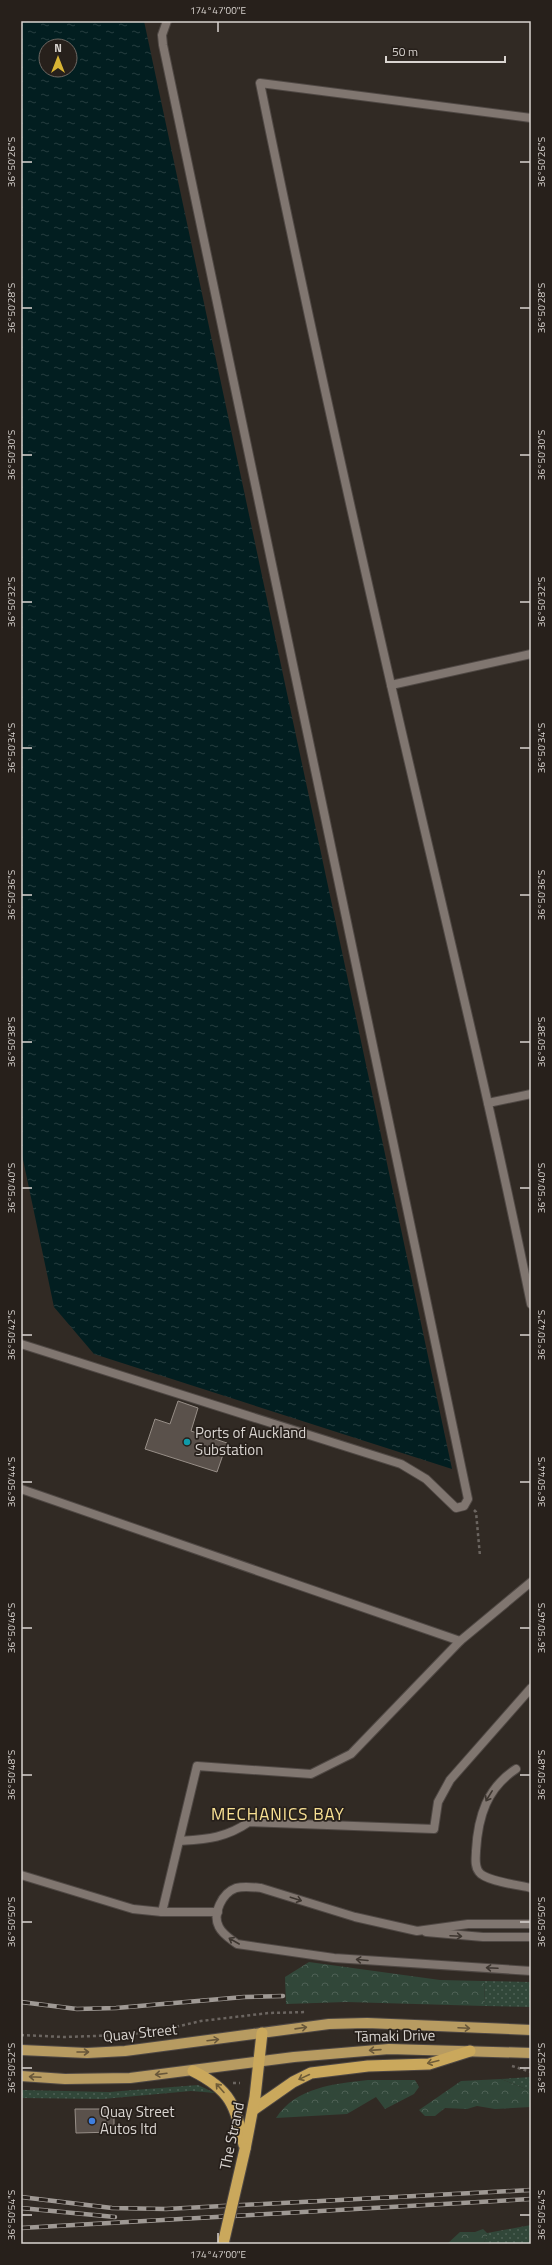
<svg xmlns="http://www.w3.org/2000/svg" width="552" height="2265" font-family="'Titillium Web',sans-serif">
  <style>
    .green { fill: url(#green-dots) }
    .forest { fill: url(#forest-crowns) }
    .water { fill: url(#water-ripples); fill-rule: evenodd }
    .building { fill: #5a514b; stroke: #978e87 }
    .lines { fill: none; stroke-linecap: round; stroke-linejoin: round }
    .service-casing { stroke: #4f4844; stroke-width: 10 }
    .primary-casing { stroke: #4f4844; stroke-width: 12 }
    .trunk-casing { stroke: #4f4844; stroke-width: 13 }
    .path { stroke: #6b6560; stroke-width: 2.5; stroke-dasharray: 3 3; stroke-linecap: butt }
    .service { stroke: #807670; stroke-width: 8 }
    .primary { stroke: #b79b61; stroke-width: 10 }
    .trunk { stroke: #caa85c; stroke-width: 11 }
    .rail-casing { stroke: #9f9994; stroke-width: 4.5 }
    .rail { stroke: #27201b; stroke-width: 3; stroke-dasharray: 9; stroke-linecap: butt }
    .trunk-bridge-casing { stroke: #4f4844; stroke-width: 13; stroke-linecap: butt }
    .trunk-bridge { stroke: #caa85c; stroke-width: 11 }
    .oneway { stroke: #3d3630 }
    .oneway2 { stroke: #68573a }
    .oneway3 { stroke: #705d38 }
    .ticks { fill: none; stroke: #d9d4d0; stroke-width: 1.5 }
    .culture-dot { fill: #0f9aa8; stroke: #27201b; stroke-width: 1.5 }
    .shop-dot { fill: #3f7fe0; stroke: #27201b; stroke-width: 1.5 }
    .labels { text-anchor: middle; stroke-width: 3.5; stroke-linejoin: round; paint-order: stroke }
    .poi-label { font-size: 15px; fill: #d9d4d0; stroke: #27201b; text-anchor: start }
    .street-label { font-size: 15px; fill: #d9d4d0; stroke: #27201b }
    .quarter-label { font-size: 17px; letter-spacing: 1px; fill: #f9e194; stroke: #27201b }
    .neatline { fill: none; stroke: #d9d4d0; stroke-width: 1.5 }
    .ticks-label { font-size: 10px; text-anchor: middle; fill: #d9d4d0 }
  </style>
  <defs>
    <pattern id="green-dots" width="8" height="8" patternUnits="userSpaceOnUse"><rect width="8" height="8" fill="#314739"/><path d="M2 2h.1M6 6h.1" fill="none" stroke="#4e6155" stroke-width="1.8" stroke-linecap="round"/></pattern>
    <pattern id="forest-crowns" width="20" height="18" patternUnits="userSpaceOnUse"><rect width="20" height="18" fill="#314739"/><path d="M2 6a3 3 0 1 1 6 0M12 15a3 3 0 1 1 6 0" fill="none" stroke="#4e6155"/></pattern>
    <pattern id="water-ripples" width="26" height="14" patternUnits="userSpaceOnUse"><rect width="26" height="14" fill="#021e20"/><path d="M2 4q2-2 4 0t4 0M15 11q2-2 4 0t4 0" fill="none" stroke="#263e3f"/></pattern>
  </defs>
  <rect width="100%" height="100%" fill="#312a24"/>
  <g class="green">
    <polygon points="484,1981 531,1982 531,2007 485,2006"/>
    <polygon points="531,2077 531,2091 501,2079"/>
    <polygon points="198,2085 215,2093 191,2091 103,2099 21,2098 21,2090 109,2092"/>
    <polygon points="531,2225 531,2244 483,2244 487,2237 487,2233"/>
  </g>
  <g class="forest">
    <polygon points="309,1962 440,1980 484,1981 485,2006 346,2002 286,2004 285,1977"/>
    <polygon points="501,2079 531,2091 531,2107 495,2109 477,2106 467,2109 445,2108 435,2116 425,2116 419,2110 461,2081"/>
    <path d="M368 2080H415L419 2087 414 2094 385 2109 376 2097 347 2114 276 2118C296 2087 334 2084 368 2080Z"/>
    <polygon points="483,2229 487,2233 487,2237 483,2244 447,2244 460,2232 475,2232"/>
  </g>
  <path class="water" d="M21 21H144L452 1469 94 1354 54 1307 21 1150ZM46 46H70V70H46Z"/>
  <g class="building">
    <polygon points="178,1401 198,1408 191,1431 227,1443 217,1472 145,1449 155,1419 170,1424"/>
    <polygon points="75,2109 114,2109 114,2132 76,2133"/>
  </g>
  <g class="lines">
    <g class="service-casing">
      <g id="service">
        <path d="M531 118 260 83C301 284 345 484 391 685 438 891 489 1096 531 1304"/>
        <polyline points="391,685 531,654"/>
        <polyline points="488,1103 531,1094"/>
        <polyline points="21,1344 401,1464 426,1479 456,1508 464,1506 468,1499 163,45 162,35 167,21"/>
        <polyline points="21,1489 460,1641 531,1582"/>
        <path d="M516 1769C487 1788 478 1816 476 1851 476 1857 474 1866 479 1872 485 1881 519 1885 531 1888"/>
        <path d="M180 1841C207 1839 226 1838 249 1822L434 1829 438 1802 450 1780 531 1688"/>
        <polyline points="21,1875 133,1909 162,1912 218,1912"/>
        <polyline points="162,1912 197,1766 311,1774 351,1754 460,1641"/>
        <path d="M531 1924H468L417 1931 355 1917 261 1888C252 1887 244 1886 236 1888 222 1893 212 1914 219 1927 223 1935 231 1939 237 1944L334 1958 531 1971"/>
        <polyline points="426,1932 483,1937 531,1937"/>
      </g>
    </g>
    <g class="primary-casing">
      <g id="primary">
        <polyline points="21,2050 87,2053 125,2051 329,2024 367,2023 531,2030"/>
        <polyline points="21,2076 65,2079 130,2078 294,2057 389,2049 531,2053"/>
      </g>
    </g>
    <g class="trunk-casing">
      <g id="trunk">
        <path d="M193 2071C231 2090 235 2105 244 2145"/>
        <polyline points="253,2110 293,2082 311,2073 368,2066 429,2064 470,2051"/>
        <polyline points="245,2149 255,2097 262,2033"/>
      </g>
    </g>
    <g class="path">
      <polyline points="474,1510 476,1512 480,1556"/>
      <polyline points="21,2035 64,2037 124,2035 158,2031 201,2021 269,2013 307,2012"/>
      <polyline points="512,2066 531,2072"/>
      <polyline points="233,2083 240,2083"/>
    </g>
    <use href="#service" class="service"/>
    <use href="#primary" class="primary"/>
    <use href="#trunk" class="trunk"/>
    <g class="rail-casing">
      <g id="rail">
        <polyline points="21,2002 77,2009 116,2008 244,1997 283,1996"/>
        <polyline points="21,2197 112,2208 166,2209 531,2190"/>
        <polyline points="21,2208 115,2217"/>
        <polyline points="21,2228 531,2199"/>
      </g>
    </g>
    <use href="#rail" class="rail"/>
    <g class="trunk-bridge-casing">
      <polyline id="trunk-bridge" points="223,2244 245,2149"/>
    </g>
    <use href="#trunk-bridge" class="trunk-bridge"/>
  </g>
  <defs><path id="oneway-shaft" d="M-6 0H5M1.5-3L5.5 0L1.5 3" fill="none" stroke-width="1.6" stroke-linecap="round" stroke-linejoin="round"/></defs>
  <g class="oneway">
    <use href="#oneway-shaft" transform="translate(489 1796) rotate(122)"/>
    <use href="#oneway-shaft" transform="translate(296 1899) rotate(18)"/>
    <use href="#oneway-shaft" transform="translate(456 1936) rotate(3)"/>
    <use href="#oneway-shaft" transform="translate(234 1941) rotate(-150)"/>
    <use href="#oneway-shaft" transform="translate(362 1960) rotate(-175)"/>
    <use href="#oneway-shaft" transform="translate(492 1968) rotate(-177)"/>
  </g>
  <g class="oneway2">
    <use href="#oneway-shaft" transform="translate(301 2028) rotate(-8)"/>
    <use href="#oneway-shaft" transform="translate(464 2028) rotate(3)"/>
    <use href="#oneway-shaft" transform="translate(213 2040) rotate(-7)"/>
    <use href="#oneway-shaft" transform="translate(375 2050) rotate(176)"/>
    <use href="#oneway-shaft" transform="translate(83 2052)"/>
    <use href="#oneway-shaft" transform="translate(161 2074) rotate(173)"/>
    <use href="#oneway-shaft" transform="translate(35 2077) rotate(-177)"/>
  </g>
  <g class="oneway3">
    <use href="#oneway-shaft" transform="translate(433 2062) rotate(166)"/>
    <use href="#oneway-shaft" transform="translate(304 2077) rotate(155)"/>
    <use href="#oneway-shaft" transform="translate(220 2088) rotate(-132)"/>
  </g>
  <path class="ticks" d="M218 22V32M22 162H32M520 162H530M22 308H32M520 308H530M22 455H32M520 455H530M22 602H32M520 602H530M22 748H32M520 748H530M22 895H32M520 895H530M22 1042H32M520 1042H530M22 1188H32M520 1188H530M22 1335H32M520 1335H530M22 1482H32M520 1482H530M22 1628H32M520 1628H530M22 1775H32M520 1775H530M22 1922H32M520 1922H530M22 2068H32M520 2068H530M22 2215H32M520 2215H530M218 2233V2243"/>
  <circle class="culture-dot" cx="187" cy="1442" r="4"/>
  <circle class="shop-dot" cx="92" cy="2121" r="4"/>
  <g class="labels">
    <g class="poi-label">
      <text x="195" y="1438">Ports of Auckland<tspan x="195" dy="17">Substation</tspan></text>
      <text x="100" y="2117">Quay Street<tspan x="100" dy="17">Autos ltd</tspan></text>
    </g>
    <g class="street-label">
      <text transform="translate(140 2033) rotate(-6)" y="5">Quay Street</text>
      <text transform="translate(395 2036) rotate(-1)" y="5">Tāmaki Drive</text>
      <text transform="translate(232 2136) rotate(-78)" y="5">The Strand</text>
    </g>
    <g class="quarter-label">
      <text x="278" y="1820">MECHANICS BAY</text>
    </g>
  </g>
  <rect width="552" height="2265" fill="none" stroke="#27201b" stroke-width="44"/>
  <g transform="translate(58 58)"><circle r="19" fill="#27201b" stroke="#6e6863"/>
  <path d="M0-3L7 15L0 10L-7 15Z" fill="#d8b434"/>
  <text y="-6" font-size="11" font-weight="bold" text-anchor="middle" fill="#d9d4d0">N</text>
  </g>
  <path d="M386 56v6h119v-6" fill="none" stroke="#d9d4d0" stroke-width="2"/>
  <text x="392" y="56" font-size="12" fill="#d9d4d0" stroke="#27201b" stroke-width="3" paint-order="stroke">50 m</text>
  <rect x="22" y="22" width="508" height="2221" class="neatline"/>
  <g class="ticks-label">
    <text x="218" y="14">174°47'00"E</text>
    <text transform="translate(11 162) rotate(-90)" y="4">36°50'26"S</text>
    <text transform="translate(541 162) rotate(-90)" y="4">36°50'26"S</text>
    <text transform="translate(11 308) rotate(-90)" y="4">36°50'28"S</text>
    <text transform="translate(541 308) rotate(-90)" y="4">36°50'28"S</text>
    <text transform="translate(11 455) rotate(-90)" y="4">36°50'30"S</text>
    <text transform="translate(541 455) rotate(-90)" y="4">36°50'30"S</text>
    <text transform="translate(11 602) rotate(-90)" y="4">36°50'32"S</text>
    <text transform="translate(541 602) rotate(-90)" y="4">36°50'32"S</text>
    <text transform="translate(11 748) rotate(-90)" y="4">36°50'34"S</text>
    <text transform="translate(541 748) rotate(-90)" y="4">36°50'34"S</text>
    <text transform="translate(11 895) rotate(-90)" y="4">36°50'36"S</text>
    <text transform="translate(541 895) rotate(-90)" y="4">36°50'36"S</text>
    <text transform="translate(11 1042) rotate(-90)" y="4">36°50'38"S</text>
    <text transform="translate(541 1042) rotate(-90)" y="4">36°50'38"S</text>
    <text transform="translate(11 1188) rotate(-90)" y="4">36°50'40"S</text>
    <text transform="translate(541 1188) rotate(-90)" y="4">36°50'40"S</text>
    <text transform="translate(11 1335) rotate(-90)" y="4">36°50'42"S</text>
    <text transform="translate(541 1335) rotate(-90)" y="4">36°50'42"S</text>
    <text transform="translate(11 1482) rotate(-90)" y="4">36°50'44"S</text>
    <text transform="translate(541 1482) rotate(-90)" y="4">36°50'44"S</text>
    <text transform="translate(11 1628) rotate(-90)" y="4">36°50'46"S</text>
    <text transform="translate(541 1628) rotate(-90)" y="4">36°50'46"S</text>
    <text transform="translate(11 1775) rotate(-90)" y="4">36°50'48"S</text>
    <text transform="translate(541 1775) rotate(-90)" y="4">36°50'48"S</text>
    <text transform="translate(11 1922) rotate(-90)" y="4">36°50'50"S</text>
    <text transform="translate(541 1922) rotate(-90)" y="4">36°50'50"S</text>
    <text transform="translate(11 2068) rotate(-90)" y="4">36°50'52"S</text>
    <text transform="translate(541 2068) rotate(-90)" y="4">36°50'52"S</text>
    <text transform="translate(11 2215) rotate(-90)" y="4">36°50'54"S</text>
    <text transform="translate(541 2215) rotate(-90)" y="4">36°50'54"S</text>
    <text x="218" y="2258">174°47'00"E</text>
  </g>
</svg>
